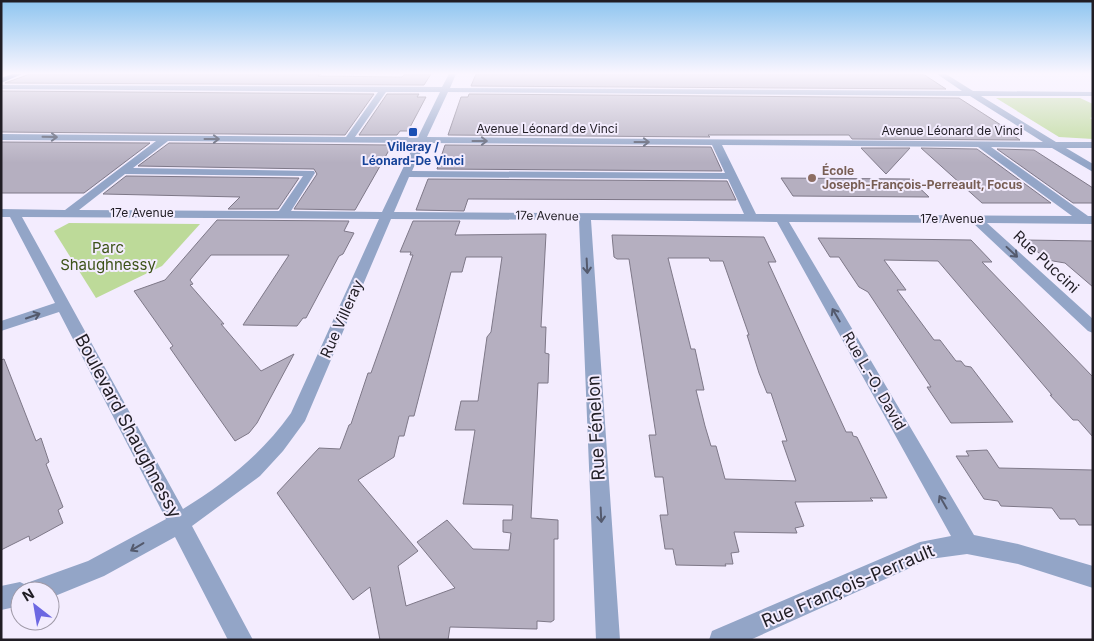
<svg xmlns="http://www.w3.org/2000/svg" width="1094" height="641" font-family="Inter,sans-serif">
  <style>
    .green { fill: #bdda99 }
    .building { fill: #b5afc0; stroke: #7e7888; fill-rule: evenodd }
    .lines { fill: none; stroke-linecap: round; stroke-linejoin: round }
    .minor { fill: #93a5c7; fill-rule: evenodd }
    .major { fill: #4766a0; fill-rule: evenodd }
    .oneway { stroke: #545a6d }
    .transit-dot { fill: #1a4fb4; stroke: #f3ecfe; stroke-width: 2 }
    .education-dot { fill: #8d6e63; stroke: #f3ecfe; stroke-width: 2 }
    .labels { text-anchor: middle; stroke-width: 4; stroke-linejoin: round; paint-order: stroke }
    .far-street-label { font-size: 12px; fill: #201d24; stroke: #f3ecfe }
    .far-transit-label { font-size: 12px; font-weight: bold; fill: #164399; stroke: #f3ecfe }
    .far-education-label { font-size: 12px; font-weight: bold; fill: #785e54; stroke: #f3ecfe; text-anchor: start }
    .park-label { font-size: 15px; fill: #3c5217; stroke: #f3ecfe }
    .street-label { font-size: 15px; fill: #201d24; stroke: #f3ecfe }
    .near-street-label { font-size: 18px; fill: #201d24; stroke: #f3ecfe }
  </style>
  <rect width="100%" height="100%" fill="#f3ecfe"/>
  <g class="green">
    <polygon points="996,98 1080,98 1093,104 1093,117 1090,118 1093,120 1093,139 1059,137"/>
    <polygon points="69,223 200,224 162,266 96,298 54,231"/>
  </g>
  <g class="building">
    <polygon points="30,74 321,74 318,76 402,77 405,74 431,74 424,85 5,83"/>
    <polygon points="476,74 923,74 946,89 471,86"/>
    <polygon points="1,91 374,94 345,135 1,132"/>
    <polygon points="387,94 419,94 417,97 426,97 408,131 400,131 397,135 359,135"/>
    <polygon points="469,94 959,98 1018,136 1014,136 1020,140 852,139 849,135 708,135 710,137 448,135 461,97 468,97"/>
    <polygon points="1,142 150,143 84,193 1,193"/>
    <polygon points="169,143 392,145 355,210 294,209 317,174 314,169 138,166"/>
    <polygon points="445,145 711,147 722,171 437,169"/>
    <polygon points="861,148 910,148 886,174"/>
    <polygon points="921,148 977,149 1051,203 982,203"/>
    <polygon points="997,149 1034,150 1093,188 1093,203 1073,203"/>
    <polygon points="126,176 299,178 278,209 228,209 240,197 103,194"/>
    <polygon points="781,178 910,179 929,197 793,196"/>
    <polygon points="428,179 727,181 736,200 468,199 464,211 416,210"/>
    <polygon points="217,220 349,221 344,231 354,233 343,254 339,256 306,318 303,318 297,326 243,325 289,255 211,255 190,280 193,284 190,285 224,324 221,324 261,371 294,354 257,423 249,433 235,441 170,348 173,346 134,291 165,280"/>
    <path d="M413 221H460L455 235 546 234 541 327H546L545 353 549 354 548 383H538L531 518 558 520V539H554V620L551 622 537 621V629L450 627 448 640H380L370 587 353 600 277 493 319 448 340 449 349 425 351 424 368 373H371L413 255H410L411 252H400ZM466 257H502L491 332 487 337 478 401H461L455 430H475L463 504 513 505 512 520H503V532L511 533 509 550 473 549 447 520 417 542 455 588 406 606 398 566 418 551 358 480 394 457 399 436H404L409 416H414L451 272H462Z"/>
    <path d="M612 235 764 237 776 262H768L846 432H852L853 436 857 437 887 498H870L873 501 795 502 804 526 795 528 797 533 734 532 739 552 731 553 733 564H725L726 566 676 565 673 549H665L660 515H668L663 477H655L649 435H656L629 259H617L614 257ZM668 258H709L710 261H723L749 335H747L759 373 767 393H771L787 441H782L796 481 725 479 716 446H711L705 426 696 390H704L695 349H691Z"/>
    <polygon points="818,238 971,240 992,262 982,262 1093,377 1093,437 1078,420 1073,420 1050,395 1052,395 938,261 884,260 906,290 897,290 934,340 940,340 956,361 961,361 965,366 971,367 1013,422 951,423 927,387 931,387 868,292 859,287 839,257 830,257"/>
    <polygon points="1024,240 1093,241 1093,287 1065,263 1047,260"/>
    <polygon points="4,359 36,441 41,438 49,462 46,464 63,507 58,510 63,523 30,541 29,536 1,550 1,360"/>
    <polygon points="987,450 999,468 1093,470 1093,525 1079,525 1075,519 1060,519 1052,508 1001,506 998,501 984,499 956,456 969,456 966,451"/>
  </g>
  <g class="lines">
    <path class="minor" d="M449 74H456L450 88 962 91 937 74H946L973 91 1093 92V96H981L1056 142H1093V148H1066L1093 164V172L1052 148 991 147 1088 216H1093V224L987 223 1093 319V333L1088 331 973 223 789 222 974 535 1018 544 1093 566V588L1018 564 967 554 930 559 750 640H709L712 631 920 542 951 536 777 222 591 220 620 640H596L579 220 391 219 305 421 283 451 260 476 192 526 253 640H228L175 537 104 576 55 596 50 597V591H20V606L1 610V586L20 582 24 584 88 561 166 519 59 312 1 331V321L55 303 10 217H1V209L65 210 156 141 1 140V134L346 137 378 92 1 89V85L442 87ZM386 92H440L418 137H355ZM448 92 970 96 1043 142 427 137ZM168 141 415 143 382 212 291 211 315 173 314 171 133 168ZM425 143 712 145 725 173 412 171ZM722 145 978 147 1072 216 756 214ZM125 174 303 176 279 211 79 210ZM409 177 728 179 744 214 394 212ZM22 217 379 219 291 413C262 454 225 483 183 509Z"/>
    <polygon class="major" points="12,74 22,74 1,83 1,78"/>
  </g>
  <defs><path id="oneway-shaft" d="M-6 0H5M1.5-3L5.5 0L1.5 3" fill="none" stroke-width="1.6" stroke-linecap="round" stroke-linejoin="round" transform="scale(1.25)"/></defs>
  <g class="oneway">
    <use href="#oneway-shaft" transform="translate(50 137) rotate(1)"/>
    <use href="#oneway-shaft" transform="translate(212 139)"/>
    <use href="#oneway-shaft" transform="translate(480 141)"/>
    <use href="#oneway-shaft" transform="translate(642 142)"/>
    <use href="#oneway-shaft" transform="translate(1012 252) rotate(43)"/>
    <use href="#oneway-shaft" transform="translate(587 266) rotate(87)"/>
    <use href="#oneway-shaft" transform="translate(836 315) rotate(-120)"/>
    <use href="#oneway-shaft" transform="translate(33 316) rotate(-19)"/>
    <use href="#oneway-shaft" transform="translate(943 502) rotate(-120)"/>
    <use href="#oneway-shaft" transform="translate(601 515) rotate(87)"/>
    <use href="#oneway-shaft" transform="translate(137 547) rotate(149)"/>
  </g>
  <linearGradient id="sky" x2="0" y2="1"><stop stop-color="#8ec5f0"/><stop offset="0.45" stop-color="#faf6ff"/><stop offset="1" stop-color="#faf6ff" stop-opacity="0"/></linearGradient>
  <rect width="1094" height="163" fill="url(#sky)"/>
  <rect class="transit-dot" x="408" y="127" width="10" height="10" rx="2.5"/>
  <circle class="education-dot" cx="812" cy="178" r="5"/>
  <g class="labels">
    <g class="far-street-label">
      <text x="547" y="133">Avenue Léonard de Vinci</text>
      <text x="952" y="135">Avenue Léonard de Vinci</text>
      <text x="142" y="217">17e Avenue</text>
      <text transform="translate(547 216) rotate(1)" y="4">17e Avenue</text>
      <text x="952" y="223">17e Avenue</text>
    </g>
    <g class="far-transit-label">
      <text x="413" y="151">Villeray /<tspan x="413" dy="14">Léonard-De Vinci</tspan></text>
    </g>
    <g class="far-education-label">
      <text x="822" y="175">École<tspan x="822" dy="14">Joseph-François-Perreault, Focus</tspan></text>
    </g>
    <g class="park-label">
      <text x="108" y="253">Parc<tspan x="108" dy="17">Shaughnessy</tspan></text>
    </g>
    <g class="street-label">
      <text transform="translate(1046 262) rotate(43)" y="5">Rue Puccini</text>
      <text transform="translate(342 319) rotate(-66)" y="5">Rue Villeray</text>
      <text transform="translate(874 381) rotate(60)" y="5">Rue L.-O. David</text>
    </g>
    <g class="near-street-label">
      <text transform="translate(128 426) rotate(62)" y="6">Boulevard Shaughnessy</text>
      <text transform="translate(596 428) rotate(-93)" y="6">Rue Fénelon</text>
      <text transform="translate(848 586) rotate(-23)" y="6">Rue François-Perrault</text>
    </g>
  </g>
  <rect width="1094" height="641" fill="none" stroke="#201d24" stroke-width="5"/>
  <g transform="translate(35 606) rotate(329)"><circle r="24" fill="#f3ecfe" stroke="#9f99a7"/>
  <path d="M0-4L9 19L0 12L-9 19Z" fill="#6d68e2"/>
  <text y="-8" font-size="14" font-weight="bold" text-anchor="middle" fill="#201d24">N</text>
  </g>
</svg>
